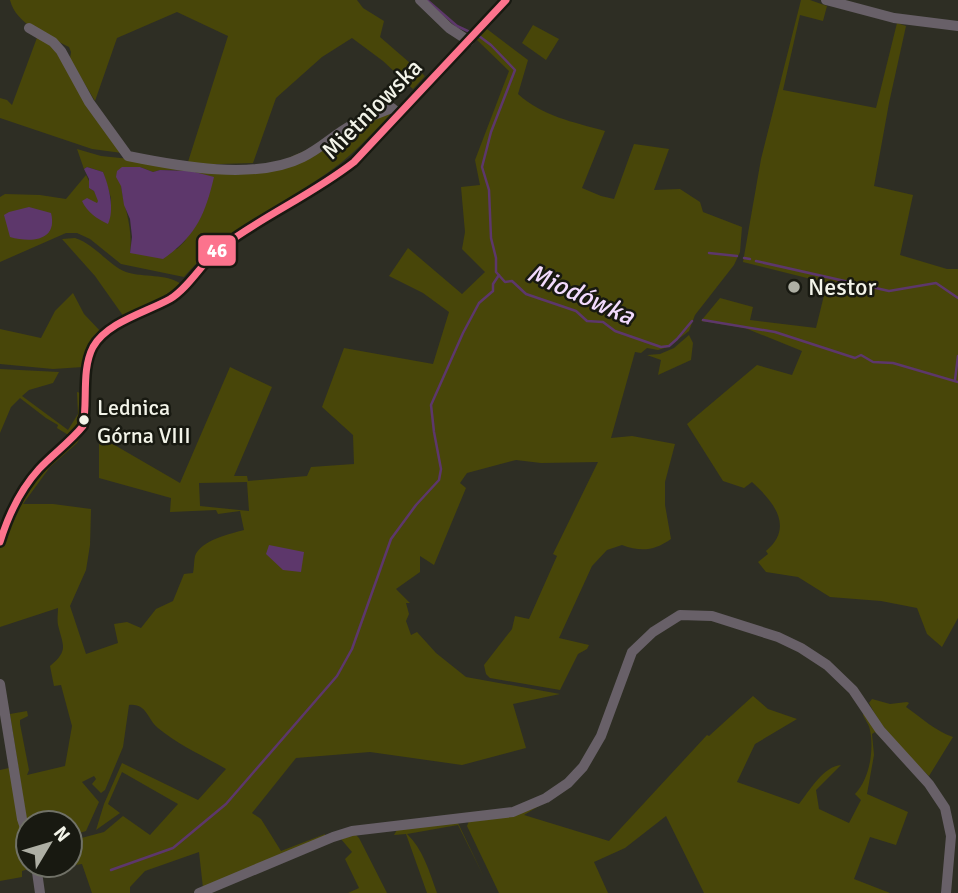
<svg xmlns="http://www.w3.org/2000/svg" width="958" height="893" font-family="Signika,sans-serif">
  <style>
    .green { fill: #484609; fill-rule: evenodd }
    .water { fill: #5d376b }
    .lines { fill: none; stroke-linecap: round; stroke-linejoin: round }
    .stream { stroke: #5d376b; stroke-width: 2.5 }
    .street { stroke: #686068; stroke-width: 10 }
    .bus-1-casing { stroke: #181911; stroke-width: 12 }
    .bus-1 { stroke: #fc738d; stroke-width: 7 }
    .poi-dot { fill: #aeafa4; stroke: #181911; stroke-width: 2.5 }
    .bus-dot { fill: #f3f4e9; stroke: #181911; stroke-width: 2.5 }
    .labels { text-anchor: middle; stroke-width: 5; stroke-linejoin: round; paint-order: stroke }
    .bus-label { font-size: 22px; fill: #f3f4e9; stroke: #181911; text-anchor: start }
    .street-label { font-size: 24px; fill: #f3f4e9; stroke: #181911 }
    .poi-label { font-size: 24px; fill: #f3f4e9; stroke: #181911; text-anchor: start }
    .water-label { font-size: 26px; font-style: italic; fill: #f2dafd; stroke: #181911 }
    .line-badge { stroke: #181911; stroke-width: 2.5 }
    .badge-label { font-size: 19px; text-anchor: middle; font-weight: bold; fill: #fff }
  </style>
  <rect width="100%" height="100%" fill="#2e2e24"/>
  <g class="green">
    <path d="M10 0H357L363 8 384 21 380 37 425 76 413 89 383 61 352 38 322 57 276 98 253 163 187 165 228 36 177 12 117 38 95 101 70 59 71 52 69 47C48 36 16 25 10 0Z"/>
    <path d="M801 0H810L827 6 823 21 800 15 783 90 876 108 897 23 906 26 889 103 874 186 913 195 900 255 947 269H958V618L942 647 927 634 917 608 881 601 830 597 798 577 766 572 758 562 768 554 766 551C795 527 773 501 752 482L744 488 723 481 687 424 757 365 792 375 802 351 745 328 701 321 720 298 753 307 750 320 816 328 827 283 743 262 761 159Z"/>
    <polygon points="533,25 559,39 546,60 522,43"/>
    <path d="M487 29 528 60 518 94C542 116 573 122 605 131L582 188 601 196 614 199 634 144 669 149 654 190 680 189 700 202 703 212 742 227 740 252 734 265 695 315 689 331 668 347 658 350 647 348 641 353 635 352 611 438 632 436 675 444 665 482V505L671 539C654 551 641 552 622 545L607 550 592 566 559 638 589 645 587 649 578 654 560 690 490 678 486 674 484 665 512 629 515 616 529 619 557 556 553 554 598 462 541 463 516 460 467 473 460 483 466 488 434 565 420 556V572L396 589 410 603H406L409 614 406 621 411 635 417 632 436 653 466 677 560 694 513 704 526 748 462 765 370 752 296 758 252 813 261 819 281 851 325 834V837L203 888 199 852 145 871 130 887V893H92L82 864 40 870 39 865H70V841L104 832 123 816 150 835 178 804 122 772 108 804 120 813 96 830 104 804 122 763 198 800 226 769C204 756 178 745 158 728 147 719 147 703 129 705L123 747 105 790 101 793 92 784 96 779 94 776 82 782 99 802 86 831 70 836V823H28V830L10 714 27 711 28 716 20 720V724L29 770 27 775 65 766 72 726 61 685 54 686 50 666C69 650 63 646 58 625 57 620 58 613 58 608L0 627V536L28 487 84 431 77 443 50 467 23 504H53L91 509 90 545 86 570 70 606 86 654 118 643 114 624 127 622 141 628 156 609 173 601 184 574 193 573C194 568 194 561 195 556 201 540 230 534 244 530L240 511 218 514 216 510 170 512 171 498 99 478V436L180 483 230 367 272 387 234 476H247L248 481 307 476 311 467 354 464 353 435 322 407 344 348 433 364 449 312 423 293 389 276 408 248 462 294 485 272 462 249 465 232 461 187 480 185 475 160 509 71 477 40ZM247 482 249 511 200 506 199 483Z"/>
    <polygon points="38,35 51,44 122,153 92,149 0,118 0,98 7,100 12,105"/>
    <path d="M389 111 391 114C370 136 349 159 323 176 273 210 224 230 184 277L121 264 90 239 77 233H66L0 262V197L5 194 40 195 66 199 86 175 90 183 89 188 94 191 99 201 97 203 111 210V198L103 172 87 167 84 169 77 149 101 156 256 172 341 135ZM134 167H140L153 172 160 170 191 171 213 178 185 241 177 249 130 253C133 228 125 210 121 186Z"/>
    <path d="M75 238C96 245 108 265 126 272 144 278 165 273 181 284L174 292 124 317 95 276 62 239Z"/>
    <polygon points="73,293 84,314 102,333 83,367 53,369 0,364 0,329 41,338 55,311"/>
    <polygon points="689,335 693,343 691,360 658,375 661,360 647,355 660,354 674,348"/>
    <polygon points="0,369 59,372 53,383 29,390 22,396 68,430 78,414 77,392 84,394 80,424 70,436 57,428 58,425 46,418 20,398 11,407 0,433"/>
    <path d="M753 696 768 709 797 719 755 744 737 782 799 804C809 791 824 766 841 765L816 790 819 809 849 823 861 800 855 794C870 778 874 750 870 730 869 724 865 720 863 715L864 712 890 747 875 732 872 734 874 755 867 794 908 812 896 845 870 837 854 879 890 893H704L666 816 625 848 594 862 608 893H499L467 826 469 821 557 795 524 815 609 841 707 735 709 736Z"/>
    <path d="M872 699 890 704 907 702 909 703 906 707C922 718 935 731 953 737L929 776 931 778C907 755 884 733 869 703Z"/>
    <polygon points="9,768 28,846 28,865 34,865 32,868 22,871 22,877 0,881 0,770"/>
    <path d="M458 823 484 877 458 825 407 834C423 849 429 871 437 893H427L406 834 394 835 398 828Z"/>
    <polygon points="356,835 359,838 387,893 348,893 359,888 345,859 352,852 341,839"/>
  </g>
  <g class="water">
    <path d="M87 167 103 172C109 186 115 210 108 224 97 219 87 212 82 201L87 198 97 203 98 201 94 191 89 188V179L84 169Z"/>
    <path d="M122 167H140L153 172 160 170 191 171 214 177C205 215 196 236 163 259L130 253 132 237 130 219 124 205 121 186 116 177 117 171Z"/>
    <path d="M29 207 51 213C58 241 31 243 10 237L4 215 9 212Z"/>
    <polygon points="269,545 304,552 301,572 283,570 266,554"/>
  </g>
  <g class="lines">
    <g class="stream">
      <polyline points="427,0 457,26 472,33"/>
      <polyline points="479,36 491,45 515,70 491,132 482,167 489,190 491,238 496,258 496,272 505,282 512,281 526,294 576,311 587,321 603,322 615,331 661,347 669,346 677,339 692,321"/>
      <polyline points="709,253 737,256"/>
      <polyline points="744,258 750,259"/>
      <polyline points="756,261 889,291 936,283 958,298"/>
      <polyline points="703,320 775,332 855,358 861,355 873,362 893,363 958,382"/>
      <polyline points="955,380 958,356"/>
      <polyline points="111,870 173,848 226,804 337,676 352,649 391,539 416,505 439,480 441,469 434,432 431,405 463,333 479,303 493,291 493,284 499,275"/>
    </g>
    <g class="street">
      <polyline points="420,0 449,28 469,41"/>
      <polyline points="826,0 894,18 958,26"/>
      <path d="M29 28 53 42 61 51 89 102 128 156C177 166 256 181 303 157 320 149 335 134 352 125 365 118 379 113 392 108L399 114"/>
      <path d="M0 542C8 516 20 490 39 469 53 454 70 442 83 426 88 402 81 370 93 347 107 322 147 312 170 299 190 287 203 260 223 246 265 215 313 194 354 162L506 0"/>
      <polyline points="0,684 22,819 28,837"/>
      <polyline points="36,865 40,893"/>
      <polyline points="199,893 333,837 352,831 513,812 546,798 568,783 583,767 601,736 632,652 653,632 680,615 712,616 778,637 801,648 827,665 853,690 880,730 929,784 945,808 951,836 946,893"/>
    </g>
    <g class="bus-1-casing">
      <path id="bus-1" d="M0 542C8 516 20 490 39 469 53 454 70 442 83 426 88 402 81 370 93 347 107 322 147 312 170 299 190 287 203 260 223 246 265 215 313 194 354 162L506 0"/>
    </g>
    <use href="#bus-1" class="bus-1"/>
  </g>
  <circle class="poi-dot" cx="794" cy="287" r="7"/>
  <circle class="bus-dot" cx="84" cy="420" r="6"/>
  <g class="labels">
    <g class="bus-label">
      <text x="97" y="415">Lednica<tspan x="97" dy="28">Górna VIII</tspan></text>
    </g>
    <g class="street-label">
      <text transform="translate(372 109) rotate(-45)" y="8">Mietniowska</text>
    </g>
    <g class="poi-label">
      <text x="808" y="295">Nestor</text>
    </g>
    <g class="water-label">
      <text transform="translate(581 294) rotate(24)" y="9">Miodówka</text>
    </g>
  </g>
  <rect class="line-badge" x="197" y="234" width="40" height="33" rx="7" fill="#fc738d"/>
  <g class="badge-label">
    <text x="217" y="257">46</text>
  </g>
  <g transform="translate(49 844) rotate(52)"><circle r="33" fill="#181911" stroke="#707167" stroke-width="2"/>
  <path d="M0-5L12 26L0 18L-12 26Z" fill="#aeafa4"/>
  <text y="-10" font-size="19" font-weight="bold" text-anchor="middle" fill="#f3f4e9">N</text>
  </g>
</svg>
